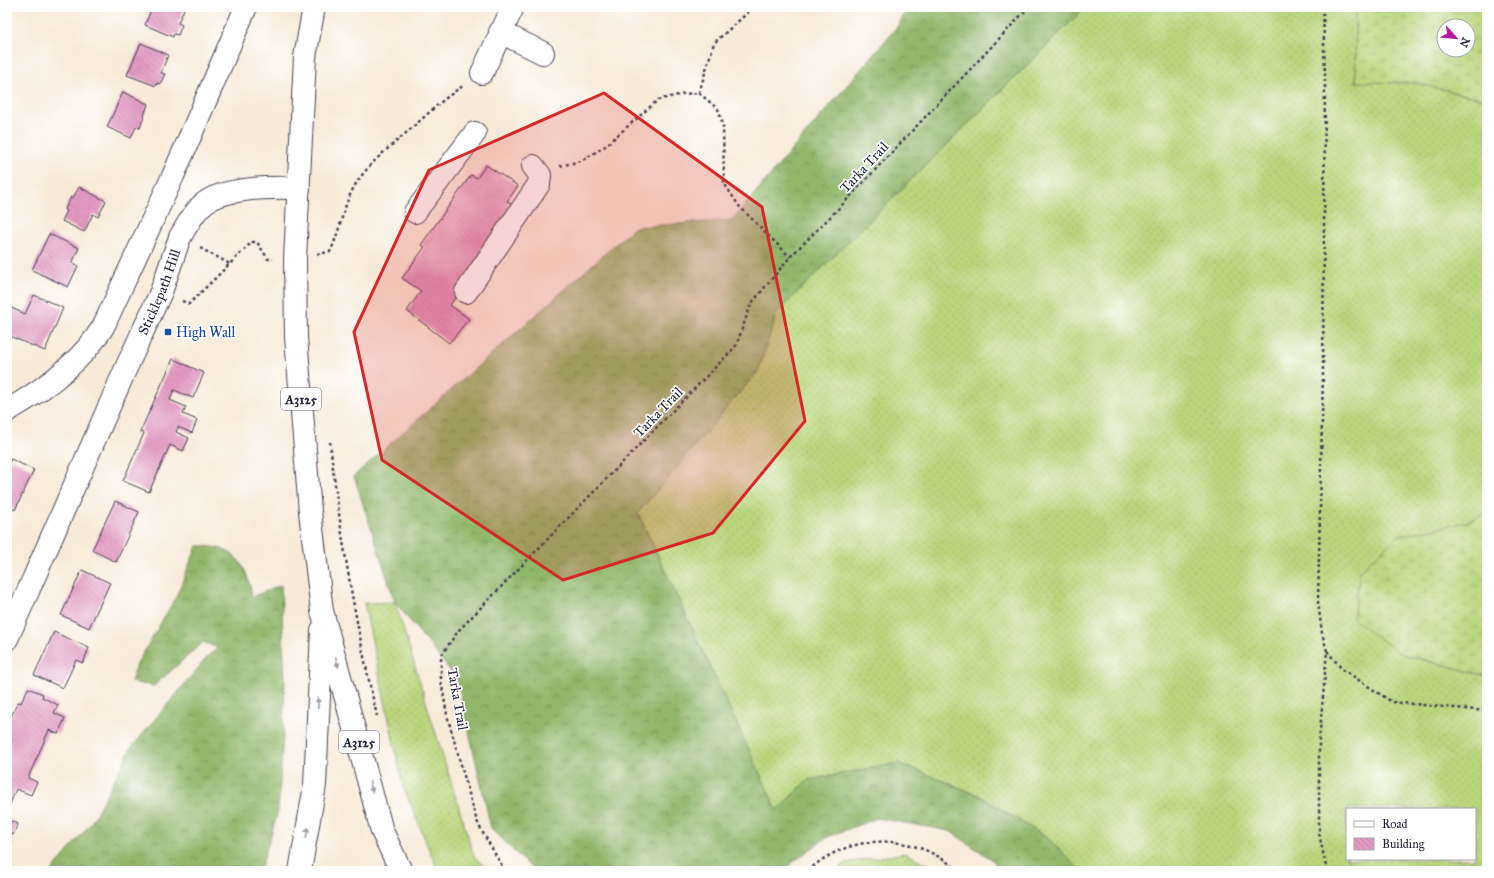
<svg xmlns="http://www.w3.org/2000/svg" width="1494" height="878" font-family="'IM FELL Great Primer',serif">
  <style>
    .grass { fill: url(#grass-dots); stroke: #6e7c5c; fill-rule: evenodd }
    .forest { fill: url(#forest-crowns); stroke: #5a6c54 }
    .wetland { fill: url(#wetland-marsh); stroke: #6e7c5c; fill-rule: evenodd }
    .building { fill: url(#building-back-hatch) }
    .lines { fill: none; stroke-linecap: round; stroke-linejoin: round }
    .minor-casing { stroke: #424053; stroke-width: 24 }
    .major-casing { stroke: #424053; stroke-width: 24 }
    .path { stroke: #424053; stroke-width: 2.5; stroke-dasharray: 3 3; stroke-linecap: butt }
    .minor { stroke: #fff; stroke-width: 22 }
    .major { stroke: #fff; stroke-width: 22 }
    .oneway { fill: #9c9ca7 }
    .marked { fill: #d62828; fill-opacity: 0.2; stroke: #d62828; stroke-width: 3; stroke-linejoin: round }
    .transit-dot { fill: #1a4fb4; stroke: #fff; stroke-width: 1.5 }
    .labels { text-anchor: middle; stroke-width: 3.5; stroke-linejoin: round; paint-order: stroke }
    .shield { fill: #fff; stroke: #646476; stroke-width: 1 }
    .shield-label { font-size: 13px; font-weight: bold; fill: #22223b }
    .street-label { font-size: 14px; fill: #22223b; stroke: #fff }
    .transit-label { font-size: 14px; fill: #164399; stroke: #fff; text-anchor: start }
  </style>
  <defs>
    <pattern id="grass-dots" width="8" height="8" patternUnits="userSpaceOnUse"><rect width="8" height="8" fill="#b9d67c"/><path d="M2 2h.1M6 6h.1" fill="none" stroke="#9fb76c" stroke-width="1.8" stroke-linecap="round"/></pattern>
    <pattern id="forest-crowns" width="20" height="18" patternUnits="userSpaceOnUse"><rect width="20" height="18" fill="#92b76c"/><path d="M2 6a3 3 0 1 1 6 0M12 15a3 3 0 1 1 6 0" fill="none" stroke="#77945a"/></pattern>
    <pattern id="wetland-marsh" width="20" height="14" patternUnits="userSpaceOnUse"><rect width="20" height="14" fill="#b9d67c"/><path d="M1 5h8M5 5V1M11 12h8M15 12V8" fill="none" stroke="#9fb76c"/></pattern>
    <pattern id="building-back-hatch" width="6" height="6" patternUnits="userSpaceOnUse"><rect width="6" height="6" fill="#e39ac2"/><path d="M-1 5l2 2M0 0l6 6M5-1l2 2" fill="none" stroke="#c284a8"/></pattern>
  </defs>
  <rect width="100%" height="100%" fill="#fff"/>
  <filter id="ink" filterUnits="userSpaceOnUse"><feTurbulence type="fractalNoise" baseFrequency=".025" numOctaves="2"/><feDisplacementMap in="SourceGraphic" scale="8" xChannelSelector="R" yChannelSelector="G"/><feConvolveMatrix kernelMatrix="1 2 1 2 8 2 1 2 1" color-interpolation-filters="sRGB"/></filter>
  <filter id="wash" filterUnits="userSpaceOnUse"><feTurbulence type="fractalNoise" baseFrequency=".012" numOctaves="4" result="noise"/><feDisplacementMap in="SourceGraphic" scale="16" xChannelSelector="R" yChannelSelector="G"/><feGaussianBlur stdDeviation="0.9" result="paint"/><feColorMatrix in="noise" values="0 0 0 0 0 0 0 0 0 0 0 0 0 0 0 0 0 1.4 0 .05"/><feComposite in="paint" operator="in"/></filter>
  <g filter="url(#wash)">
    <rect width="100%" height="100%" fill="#f8ead8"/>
    <g class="grass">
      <path d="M1086 7H1356V82L1415 83 1487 100V513L1464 523 1398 536 1401 654 1487 676V871H1081L1049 839 978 795 899 763 808 780 777 810 638 513 758 371 777 312ZM1347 809H1475V859H1347Z"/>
      <polygon points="395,602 474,856 489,871 438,871 403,786 364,603"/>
      <polygon points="904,853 943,871 836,871 846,863"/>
    </g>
    <g class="forest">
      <polygon points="909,7 1086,7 777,312 758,371 638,513 777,810 808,780 899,763 978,795 1049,839 1081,871 999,871 994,861 950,831 877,818 827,837 789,865 786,871 534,871 491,828 457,679 395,602 354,476 635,227 732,220 897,27"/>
      <path d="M197 546C233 545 247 562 252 597L281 585 285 681 283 736 278 812 260 871H52L91 823 132 747 209 655 218 648 203 642 154 686 131 682 137 664 176 597Z"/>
    </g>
    <g class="wetland">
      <path d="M1355 7H1487V100L1415 83 1356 82ZM1444 26H1468V50H1444Z"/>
      <polygon points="1487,513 1487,676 1401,654 1353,619 1360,570 1398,536 1464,523"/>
    </g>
    <g id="blocks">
      <g class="building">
        <polygon points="152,7 185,7 178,23 182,25 178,35 174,34 173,37 145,25"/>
        <polygon points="141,43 168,55 161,73 165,74 160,84 157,83 156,86 127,75"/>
        <polygon points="123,92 148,104 140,128 136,127 131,138 107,127"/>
        <polygon points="486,165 518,186 507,201 514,206 469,279 450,305 469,319 449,343 407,311 421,291 402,278 425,247 421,245 471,175 477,178"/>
        <polygon points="79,187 106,201 98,217 93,214 84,232 62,221 67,211 65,209 71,197 73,198"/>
        <polygon points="49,234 79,248 72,263 78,266 68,287 32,270"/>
        <polygon points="34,295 63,308 45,351 7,335 7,306 25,314"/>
        <polygon points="173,359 204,373 193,398 174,390 170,400 186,407 183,414 197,420 192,433 178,427 176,432 189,438 183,451 170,445 149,492 123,481 144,433 140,432"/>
        <polygon points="11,459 34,470 15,510 7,506 7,467"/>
        <polygon points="115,501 139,512 116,562 92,550"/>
        <polygon points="82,570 110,583 89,628 61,615"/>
        <polygon points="54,632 89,648 83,663 76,660 63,688 34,675"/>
        <polygon points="28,688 43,694 42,697 58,705 54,713 65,718 58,734 49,730 28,778 37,782 31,795 16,789 9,806 7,805 7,734 9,728 7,725 18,702 21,703"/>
        <polygon points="7,819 18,824 13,835 7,832"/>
        <polygon points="7,839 12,841 7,851"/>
      </g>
    </g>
  </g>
  <g filter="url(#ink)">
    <use href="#blocks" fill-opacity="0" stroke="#424053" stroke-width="1"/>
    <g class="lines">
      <g class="minor-casing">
        <g id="minor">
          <polyline points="500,32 543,53"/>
          <polyline points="482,73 513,7"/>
          <polyline points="415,212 475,133"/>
          <polyline points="466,292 539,184 540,175 533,166"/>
          <path d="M7 411C43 390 81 363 103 327L173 176 246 7"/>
          <path id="s1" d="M7 639 126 368 161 292 180 237C186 227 192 215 201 206 219 187 273 187 299 188"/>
        </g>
      </g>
      <g class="major-casing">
        <g id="major">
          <polyline points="314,7 305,57 295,259 296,337 310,512 322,611 382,831 401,871"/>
          <polyline points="300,871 315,785 322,630"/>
        </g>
      </g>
      <g class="path">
        <polyline points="1323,7 1325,80 1323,374 1318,602 1322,633 1327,651 1319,742 1319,833 1327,871"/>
        <polyline points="699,93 714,43 754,7"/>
        <polyline points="560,166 581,161 604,147 658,100 682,94 699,93 718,109 723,125 724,183 739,206 790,257"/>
        <polyline points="200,248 230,264"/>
        <path d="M317 254 330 252C340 232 342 209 353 189 366 164 393 145 414 126 430 112 445 97 463 86"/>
        <polyline points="182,301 189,304 252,242 257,242 268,259 273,259"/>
        <path d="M330 442C340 534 356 626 377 716"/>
        <polyline points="1327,651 1342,669 1392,702 1487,711"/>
        <polyline points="505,871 479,826 475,815 447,715 441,680 441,656 458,631 736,346 751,304 790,257 842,205 1029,7"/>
        <path d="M808 871C843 838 897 832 939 857 946 861 952 866 959 871"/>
      </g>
      <use href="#minor" class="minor"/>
      <use href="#major" class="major"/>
    </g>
    <defs><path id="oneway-solid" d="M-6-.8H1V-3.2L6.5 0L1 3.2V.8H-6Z"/></defs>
    <g class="oneway">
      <use href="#oneway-solid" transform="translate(337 662) rotate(74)"/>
      <use href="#oneway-solid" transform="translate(318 703) rotate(-88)"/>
      <use href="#oneway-solid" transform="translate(371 787) rotate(75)"/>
      <use href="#oneway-solid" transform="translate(307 833) rotate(-81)"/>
    </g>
  </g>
  <path class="marked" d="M604 93 762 207 805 421 713 533 563 580 382 460 354 332 429 170Z"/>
  <rect class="transit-dot" x="164" y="328" width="8" height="8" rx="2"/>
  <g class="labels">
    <g class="shield">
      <rect x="281" y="388" width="40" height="22" rx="3"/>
      <rect x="339" y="731" width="40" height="22" rx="3"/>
    </g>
    <g class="shield-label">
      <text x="301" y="404">A3125</text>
      <text x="359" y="747">A3125</text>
    </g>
    <g class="street-label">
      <text transform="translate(864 167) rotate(-47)" y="5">Tarka Trail</text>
      <text dy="5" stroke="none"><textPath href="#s1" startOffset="379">Sticklepath Hill</textPath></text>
      <text transform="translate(658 412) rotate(-46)" y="5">Tarka Trail</text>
      <text transform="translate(458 699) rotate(80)" y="5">Tarka Trail</text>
    </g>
    <g class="transit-label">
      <text x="176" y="337">High Wall</text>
    </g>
  </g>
  <rect width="1494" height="878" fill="none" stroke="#fff" stroke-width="24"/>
  <rect x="1346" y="808" width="130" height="52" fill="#ffffff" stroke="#a7a7b1"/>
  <rect x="1354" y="821" width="20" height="6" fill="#ffffff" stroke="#a7a7b1"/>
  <text x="1382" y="828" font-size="12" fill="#22223b">Road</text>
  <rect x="1354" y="838" width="20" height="12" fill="url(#building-back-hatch)" stroke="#a7a7b1"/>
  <text x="1382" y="848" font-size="12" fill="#22223b">Building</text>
  <g transform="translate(1456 38) rotate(117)"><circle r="19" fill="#ffffff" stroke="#a7a7b1"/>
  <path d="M0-3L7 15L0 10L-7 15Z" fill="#b5179e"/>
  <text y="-6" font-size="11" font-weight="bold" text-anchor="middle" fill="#22223b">N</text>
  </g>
</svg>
